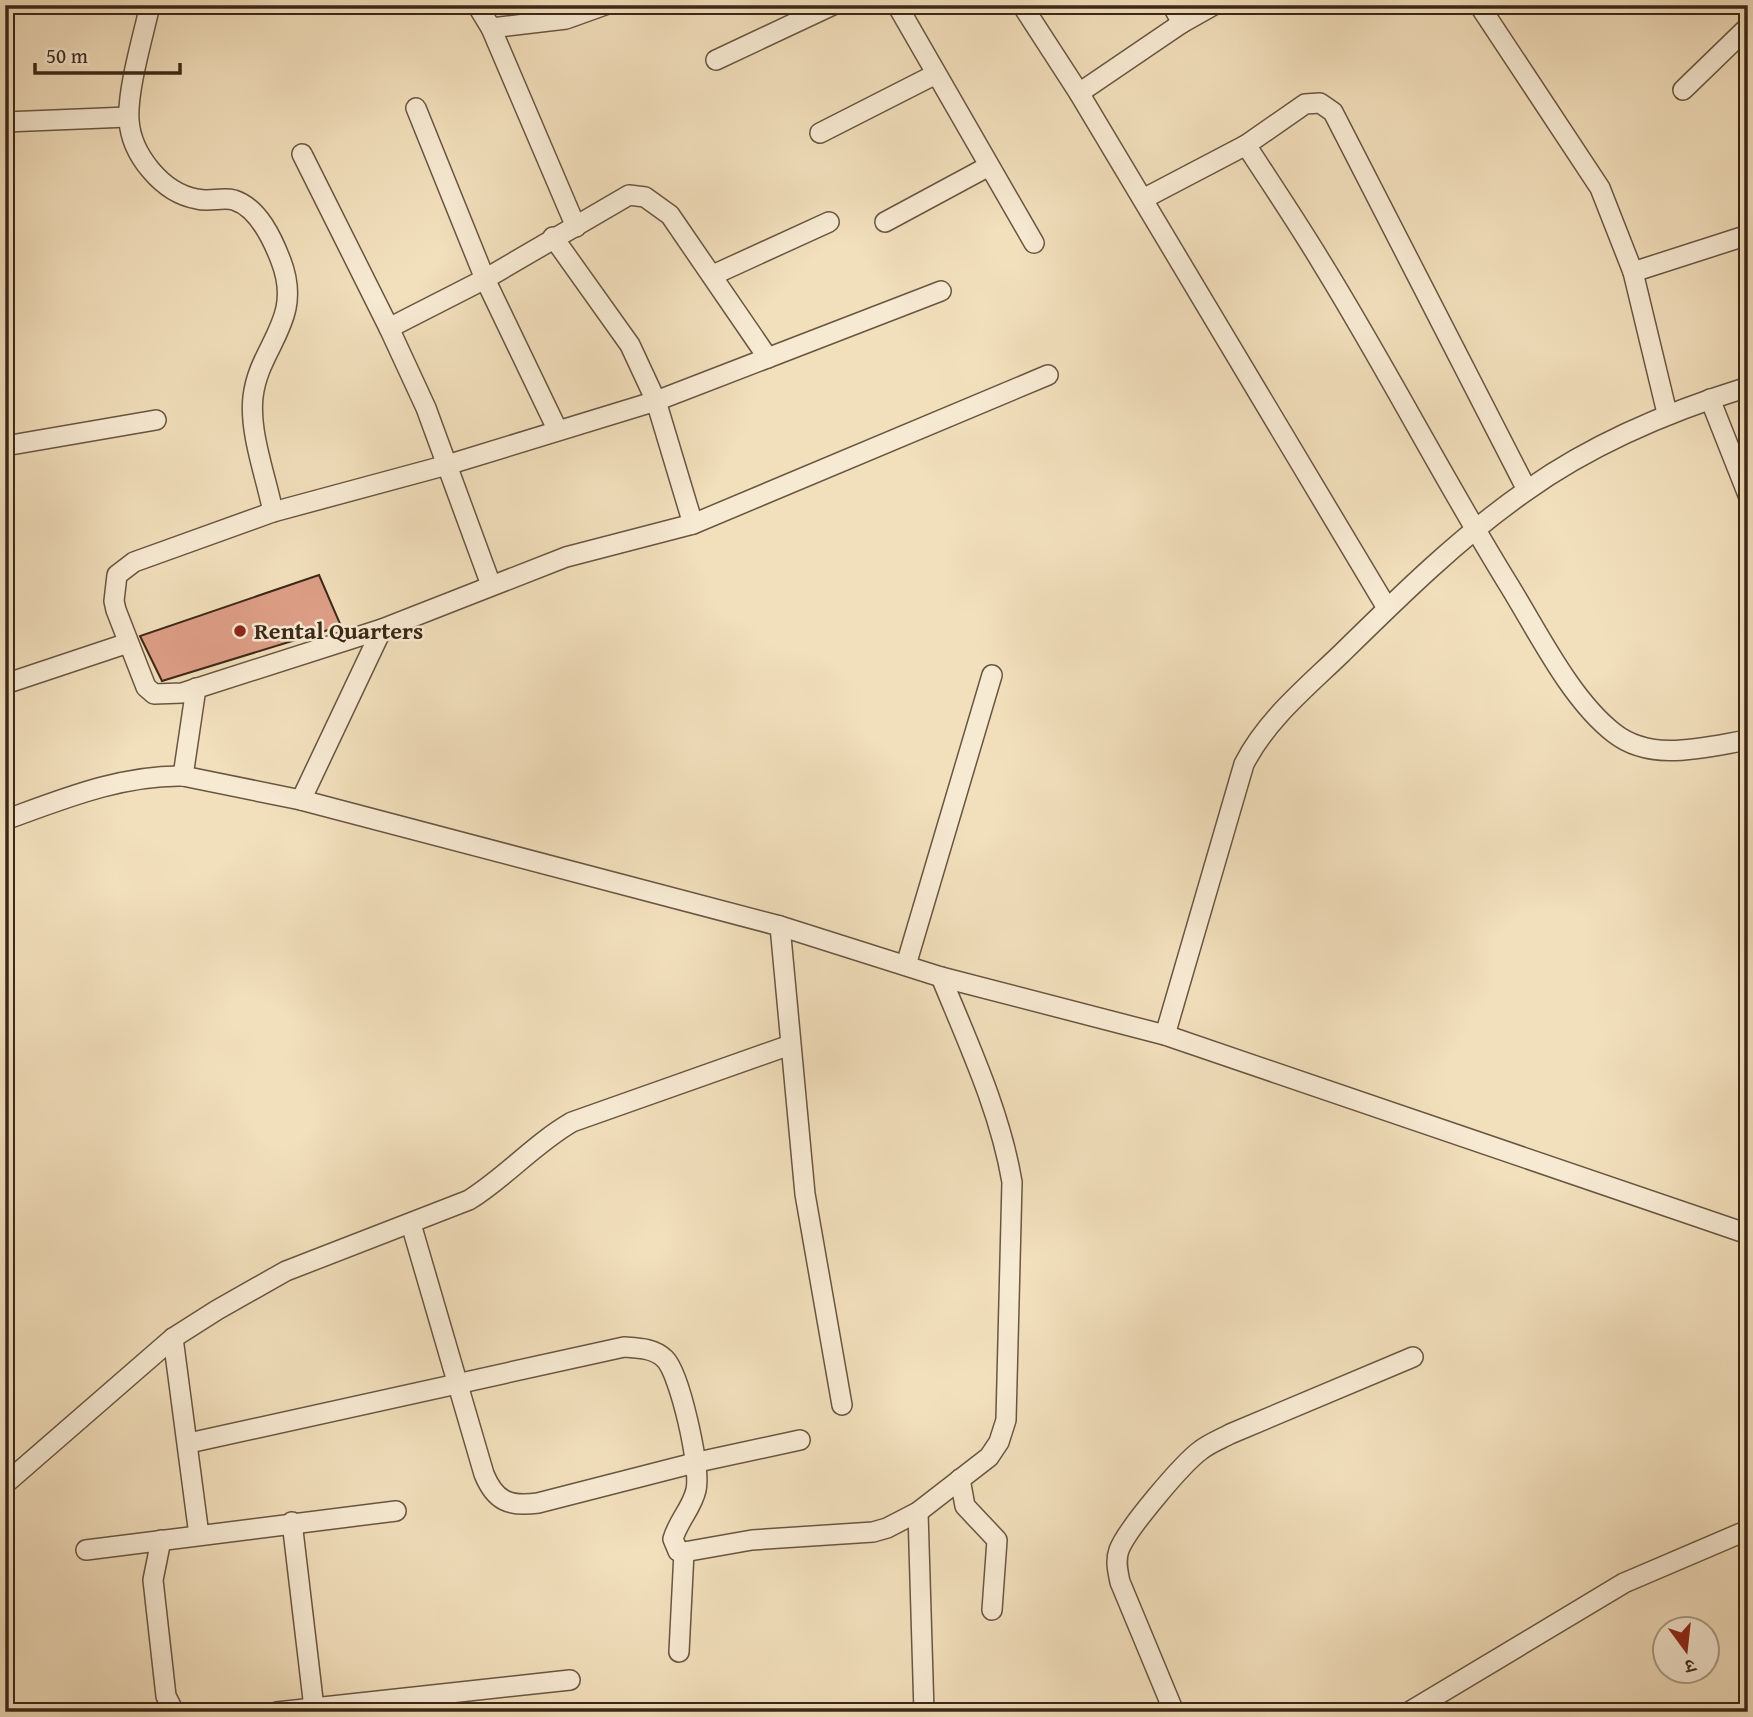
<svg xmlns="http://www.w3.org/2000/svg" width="1753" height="1717" font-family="'Gentium Book Plus','Noto Serif Devanagari',serif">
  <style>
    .building { fill: #de9e87; stroke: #3b2817; stroke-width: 2 }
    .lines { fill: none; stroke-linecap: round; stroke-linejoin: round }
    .minor-casing { stroke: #695640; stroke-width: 22 }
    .minor { stroke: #f7ead3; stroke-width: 19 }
    .poi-dot { fill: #8f2418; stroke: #f7ead3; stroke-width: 2.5 }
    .labels { text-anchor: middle; stroke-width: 5; stroke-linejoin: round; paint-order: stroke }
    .poi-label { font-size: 24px; font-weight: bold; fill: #3b2817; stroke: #f7ead3; text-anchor: start }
  </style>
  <rect width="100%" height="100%" fill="#f2dfbc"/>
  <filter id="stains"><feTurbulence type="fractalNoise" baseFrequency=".00286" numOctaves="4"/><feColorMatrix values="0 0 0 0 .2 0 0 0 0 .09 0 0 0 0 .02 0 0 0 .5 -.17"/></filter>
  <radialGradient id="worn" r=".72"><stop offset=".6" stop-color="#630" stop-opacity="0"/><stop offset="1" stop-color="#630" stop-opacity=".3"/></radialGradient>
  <polygon class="building" points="319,575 341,626 162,681 140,636"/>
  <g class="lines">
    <g class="minor-casing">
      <g id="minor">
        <path d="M150 5C143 37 127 90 129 120 131 154 162 193 197 199 209 202 223 197 234 200 259 208 273 240 281 261 304 321 259 345 253 397 249 433 266 476 273 512"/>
        <polyline points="477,5 491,28 576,227"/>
        <polyline points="897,5 1034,243"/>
        <polyline points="1022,5 1079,93 1387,608"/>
        <polyline points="1172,5 1182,23"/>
        <polyline points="1479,5 1600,188 1633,272 1667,413"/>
        <polyline points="491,28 566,19 605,5"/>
        <polyline points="716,60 833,5"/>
        <polyline points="1683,90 1748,27"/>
        <polyline points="1079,93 1182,23 1214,5"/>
        <polyline points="416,108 485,279 557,429"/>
        <polyline points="5,122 128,117"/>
        <polyline points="820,133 936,74"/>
        <path d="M1246 145C1272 185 1299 225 1323 265 1387 369 1443 478 1507 582 1537 630 1570 699 1614 733 1652 763 1705 747 1748 740"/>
        <polyline points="302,154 389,328 426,408 491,585"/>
        <polyline points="1143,199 1246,145 1305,104 1320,103 1333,112 1527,490"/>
        <polyline points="885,222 989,166"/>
        <polyline points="553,237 630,345 656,401 693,524"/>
        <polyline points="1633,272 1748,235"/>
        <polyline points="713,275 829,222"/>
        <polyline points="941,291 656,401 447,465 273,512 134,562 117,575 114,601 116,610 146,687 154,694 182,693 382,629 566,557 693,524 1048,375"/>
        <polyline points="389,328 485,279 629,195 645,197 670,215 768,358"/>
        <polyline points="1710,399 1748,495"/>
        <polyline points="5,446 156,420"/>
        <polyline points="5,684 128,643"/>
        <polyline points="183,776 196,688"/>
        <polyline points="301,800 382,629"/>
        <path d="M5 820C63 799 121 775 183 776L301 800 780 926 941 977 1165 1035 1748 1234"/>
        <polyline points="780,926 805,1194 842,1405"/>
        <polyline points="906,965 992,675"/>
        <path d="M1165 1035 1244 764C1267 719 1307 687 1342 653 1400 596 1460 537 1526 491 1593 443 1670 411 1748 387"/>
        <path d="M411 1224 484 1474C495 1501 509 1507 538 1503L698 1462 800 1440"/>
        <polyline points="173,1338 199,1535"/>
        <path d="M189 1443 624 1347C638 1348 654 1348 665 1359 680 1374 701 1468 696 1490 692 1508 678 1521 673 1539L678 1551 684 1552 752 1540 873 1532 887 1528 918 1512 989 1457 999 1442 1006 1420 1012 1182C1000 1111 968 1043 941 977"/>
        <polyline points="960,1479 965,1506 997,1540 992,1610"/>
        <path d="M5 1484 173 1338 217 1310 286 1271 469 1200C506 1177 534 1144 572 1122L790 1045"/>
        <polyline points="918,1512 924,1712"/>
        <polyline points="292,1522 314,1708"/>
        <polyline points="161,1540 153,1580 166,1696 174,1712"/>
        <polyline points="86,1550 396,1511"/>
        <polyline points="679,1652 684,1552"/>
        <polyline points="277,1712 570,1680"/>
        <path d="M1174 1712 1120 1582C1118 1572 1115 1561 1119 1550 1127 1529 1182 1464 1201 1450 1210 1443 1221 1439 1230 1434L1413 1357"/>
        <polyline points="1409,1712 1624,1583 1748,1530"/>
      </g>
    </g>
    <use href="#minor" class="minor"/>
  </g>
  <circle class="poi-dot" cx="240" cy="631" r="7"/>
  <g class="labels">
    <g class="poi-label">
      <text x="254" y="639">Rental Quarters</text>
    </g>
  </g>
  <rect width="1753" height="1717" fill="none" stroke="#f2dfbc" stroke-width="28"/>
  <rect x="7" y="7" width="1739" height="1703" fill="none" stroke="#3b2817" stroke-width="3.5"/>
  <rect x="14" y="14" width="1725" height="1689" fill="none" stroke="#3b2817" stroke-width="2"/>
  <g transform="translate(1686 1650) rotate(165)"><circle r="33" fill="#f7ead3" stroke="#ac9c88" stroke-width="2"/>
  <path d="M0-5L12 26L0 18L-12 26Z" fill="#8f2418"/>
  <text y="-10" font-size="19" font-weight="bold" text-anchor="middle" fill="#3b2817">उ</text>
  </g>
  <path d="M35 63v10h145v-10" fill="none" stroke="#3b2817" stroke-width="3.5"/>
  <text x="46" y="63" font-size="21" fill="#3b2817" stroke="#f7ead3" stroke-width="5" paint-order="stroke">50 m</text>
  <rect width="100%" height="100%" filter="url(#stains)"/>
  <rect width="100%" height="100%" fill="url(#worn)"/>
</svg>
